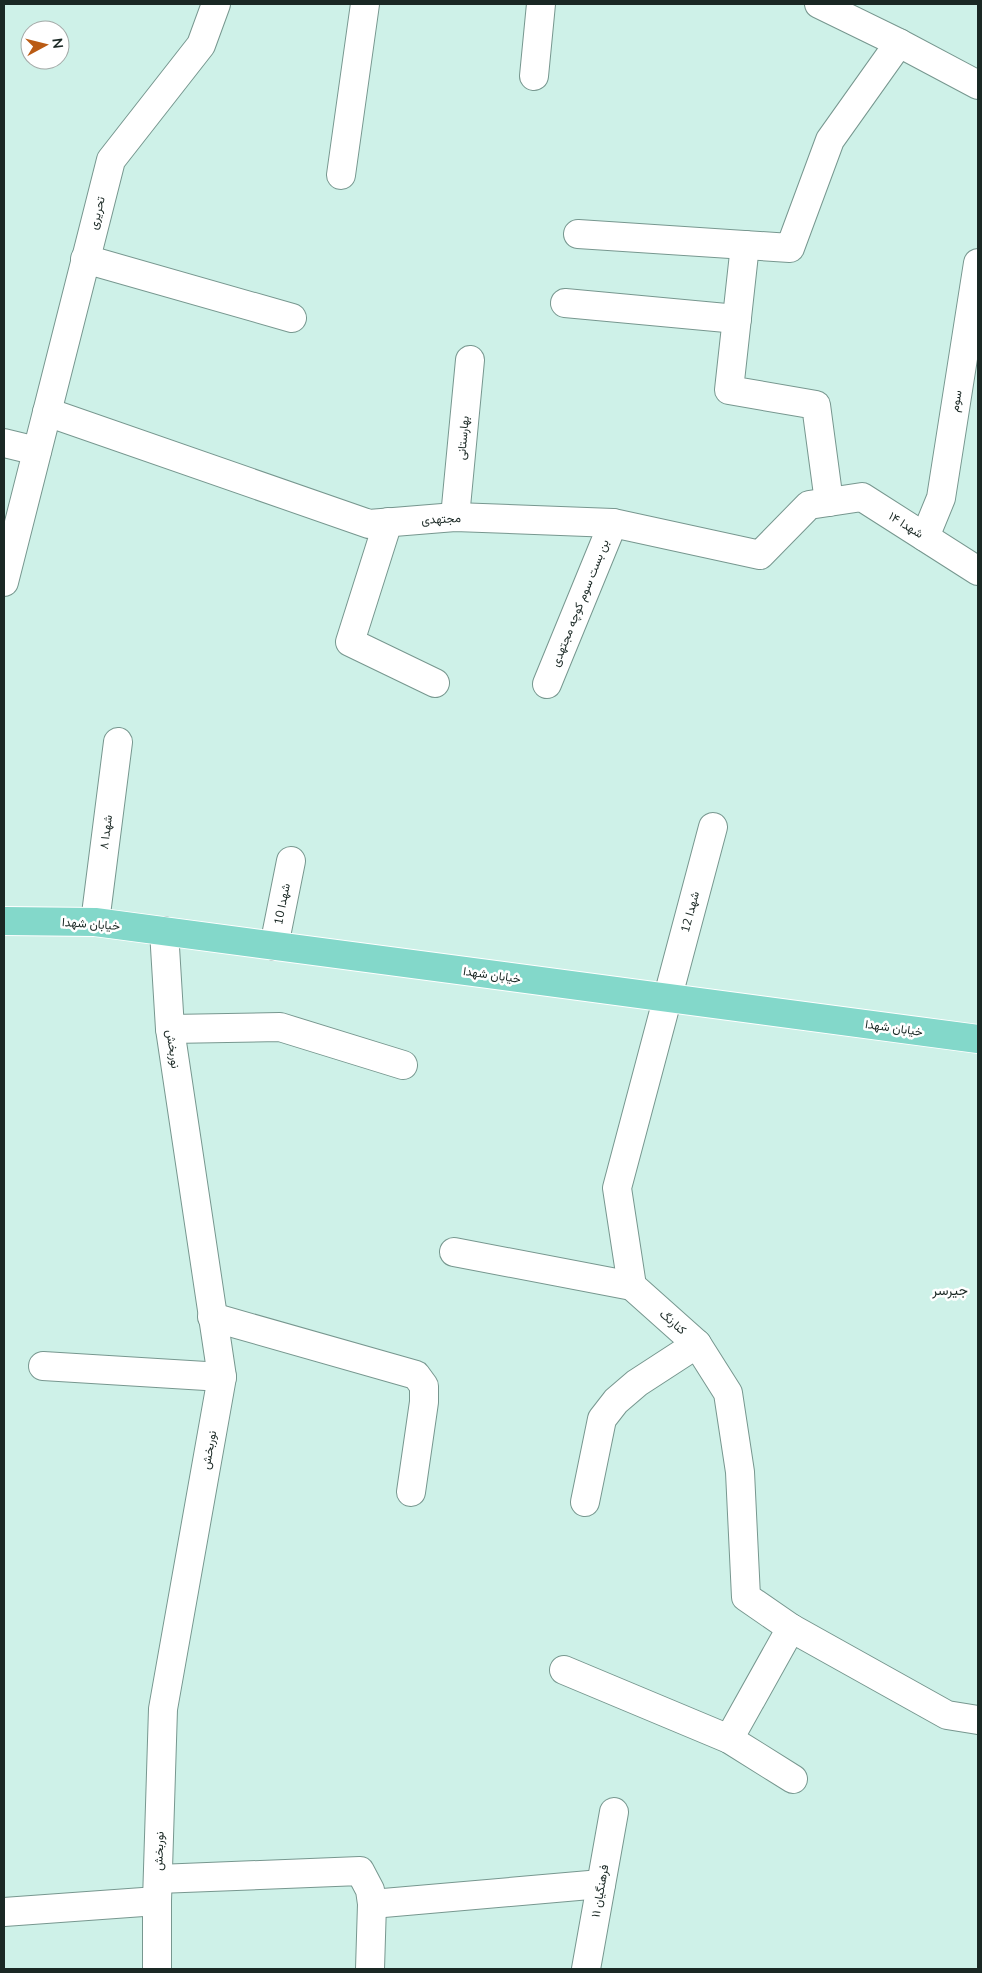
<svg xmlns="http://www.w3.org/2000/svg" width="982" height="1973" font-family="'Nunito Sans',Vazirmatn,sans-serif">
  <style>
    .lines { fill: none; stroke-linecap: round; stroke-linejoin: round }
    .minor-casing { stroke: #77978f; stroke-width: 30 }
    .major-casing { stroke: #fff; stroke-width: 30 }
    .minor { stroke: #fff; stroke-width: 28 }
    .major { stroke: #83d8ca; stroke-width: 28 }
    .labels { text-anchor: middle; stroke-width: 5; stroke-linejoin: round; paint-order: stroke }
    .street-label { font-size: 12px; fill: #1a2824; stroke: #fff }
    .neighbourhood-label { font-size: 14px; fill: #1a2824; stroke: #fff }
  </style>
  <rect width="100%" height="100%" fill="#cef1e8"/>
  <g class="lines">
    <g class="minor-casing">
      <g id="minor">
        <polyline points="899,43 978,85"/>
        <polyline points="534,76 541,4"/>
        <polyline points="341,175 365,4"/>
        <polyline points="578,234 790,248 830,140 899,43 819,4"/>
        <polyline points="745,245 729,390 816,405 829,502"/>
        <polyline points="85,259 292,318"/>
        <polyline points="565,303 737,319"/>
        <polyline points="47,412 369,524 455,517 613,523 760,555 809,505 862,497 978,571"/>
        <polyline points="4,443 37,451"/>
        <polyline points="455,517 470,360"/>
        <polyline points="388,522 350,642 435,683"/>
        <polyline points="925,537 941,498 978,263"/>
        <polyline points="4,582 111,160 201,45 216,4"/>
        <polyline points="547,684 613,523"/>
        <polyline points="713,827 617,1188 632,1286 697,1344 728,1393 740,1472 746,1597 791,1628 947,1715 978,1720"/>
        <polyline points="95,922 118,742"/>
        <polyline points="274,946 291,861"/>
        <polyline points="170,1029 280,1027 403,1065"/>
        <polyline points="454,1252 632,1286"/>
        <polyline points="212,1317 416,1375 424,1386 424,1402 411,1492"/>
        <polyline points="43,1366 222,1377"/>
        <polyline points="585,1502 602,1419 616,1401 637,1383 697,1344"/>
        <polyline points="564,1670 729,1739 793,1779"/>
        <polyline points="729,1739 791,1628"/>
        <polyline points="158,1879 360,1871 370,1890 372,1904 370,1969"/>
        <polyline points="372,1904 601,1884"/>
        <polyline points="4,1912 157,1901"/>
        <polyline points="157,1969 157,1901 163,1709 222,1377 170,1029 164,931"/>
        <polyline points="586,1969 614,1812"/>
      </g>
    </g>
    <g class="major-casing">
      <polyline id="major" points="5,921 95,922 978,1039"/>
    </g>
    <use href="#minor" class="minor"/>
    <use href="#major" class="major"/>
  </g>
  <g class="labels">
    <g class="street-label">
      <text transform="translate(97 213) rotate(-76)" y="4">تحریری</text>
      <text transform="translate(956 401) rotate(-81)" y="4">سوم</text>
      <text transform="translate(463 438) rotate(-85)" y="4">بهارستانی</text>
      <text transform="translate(441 519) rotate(-3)" y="4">مجتهدی</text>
      <text transform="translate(906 525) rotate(32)" y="4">شهدا ۱۴</text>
      <text transform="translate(580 603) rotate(-68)" y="4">بن بست سوم کوچه مجتهدی</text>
      <text transform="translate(106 832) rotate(-83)" y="4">شهدا ۸</text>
      <text transform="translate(282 904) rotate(-79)" y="4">شهدا 10</text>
      <text transform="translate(690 912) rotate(-75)" y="4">شهدا 12</text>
      <text transform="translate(91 924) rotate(4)" y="4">خیابان شهدا</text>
      <text transform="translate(492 975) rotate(8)" y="4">خیابان شهدا</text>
      <text transform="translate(894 1028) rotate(8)" y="4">خیابان شهدا</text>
      <text transform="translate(173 1049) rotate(82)" y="4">نوربخش</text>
      <text transform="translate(673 1322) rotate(41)" y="4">کنارنگ</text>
      <text transform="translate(209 1450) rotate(-80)" y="4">نوربخش</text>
      <text transform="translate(159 1851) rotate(-88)" y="4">نوربخش</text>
      <text transform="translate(600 1891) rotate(-80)" y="4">فرهنگیان ۱۱</text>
    </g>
    <g class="neighbourhood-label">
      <text x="950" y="1295">جیرسر</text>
    </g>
  </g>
  <rect width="982" height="1973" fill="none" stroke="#1a2824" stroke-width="10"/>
  <g transform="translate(45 45) rotate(83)"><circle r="24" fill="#ffffff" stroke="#a3a9a7"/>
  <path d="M0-4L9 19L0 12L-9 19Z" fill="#ba5b14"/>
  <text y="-8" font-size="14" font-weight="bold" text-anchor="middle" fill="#1a2824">N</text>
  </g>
</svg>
